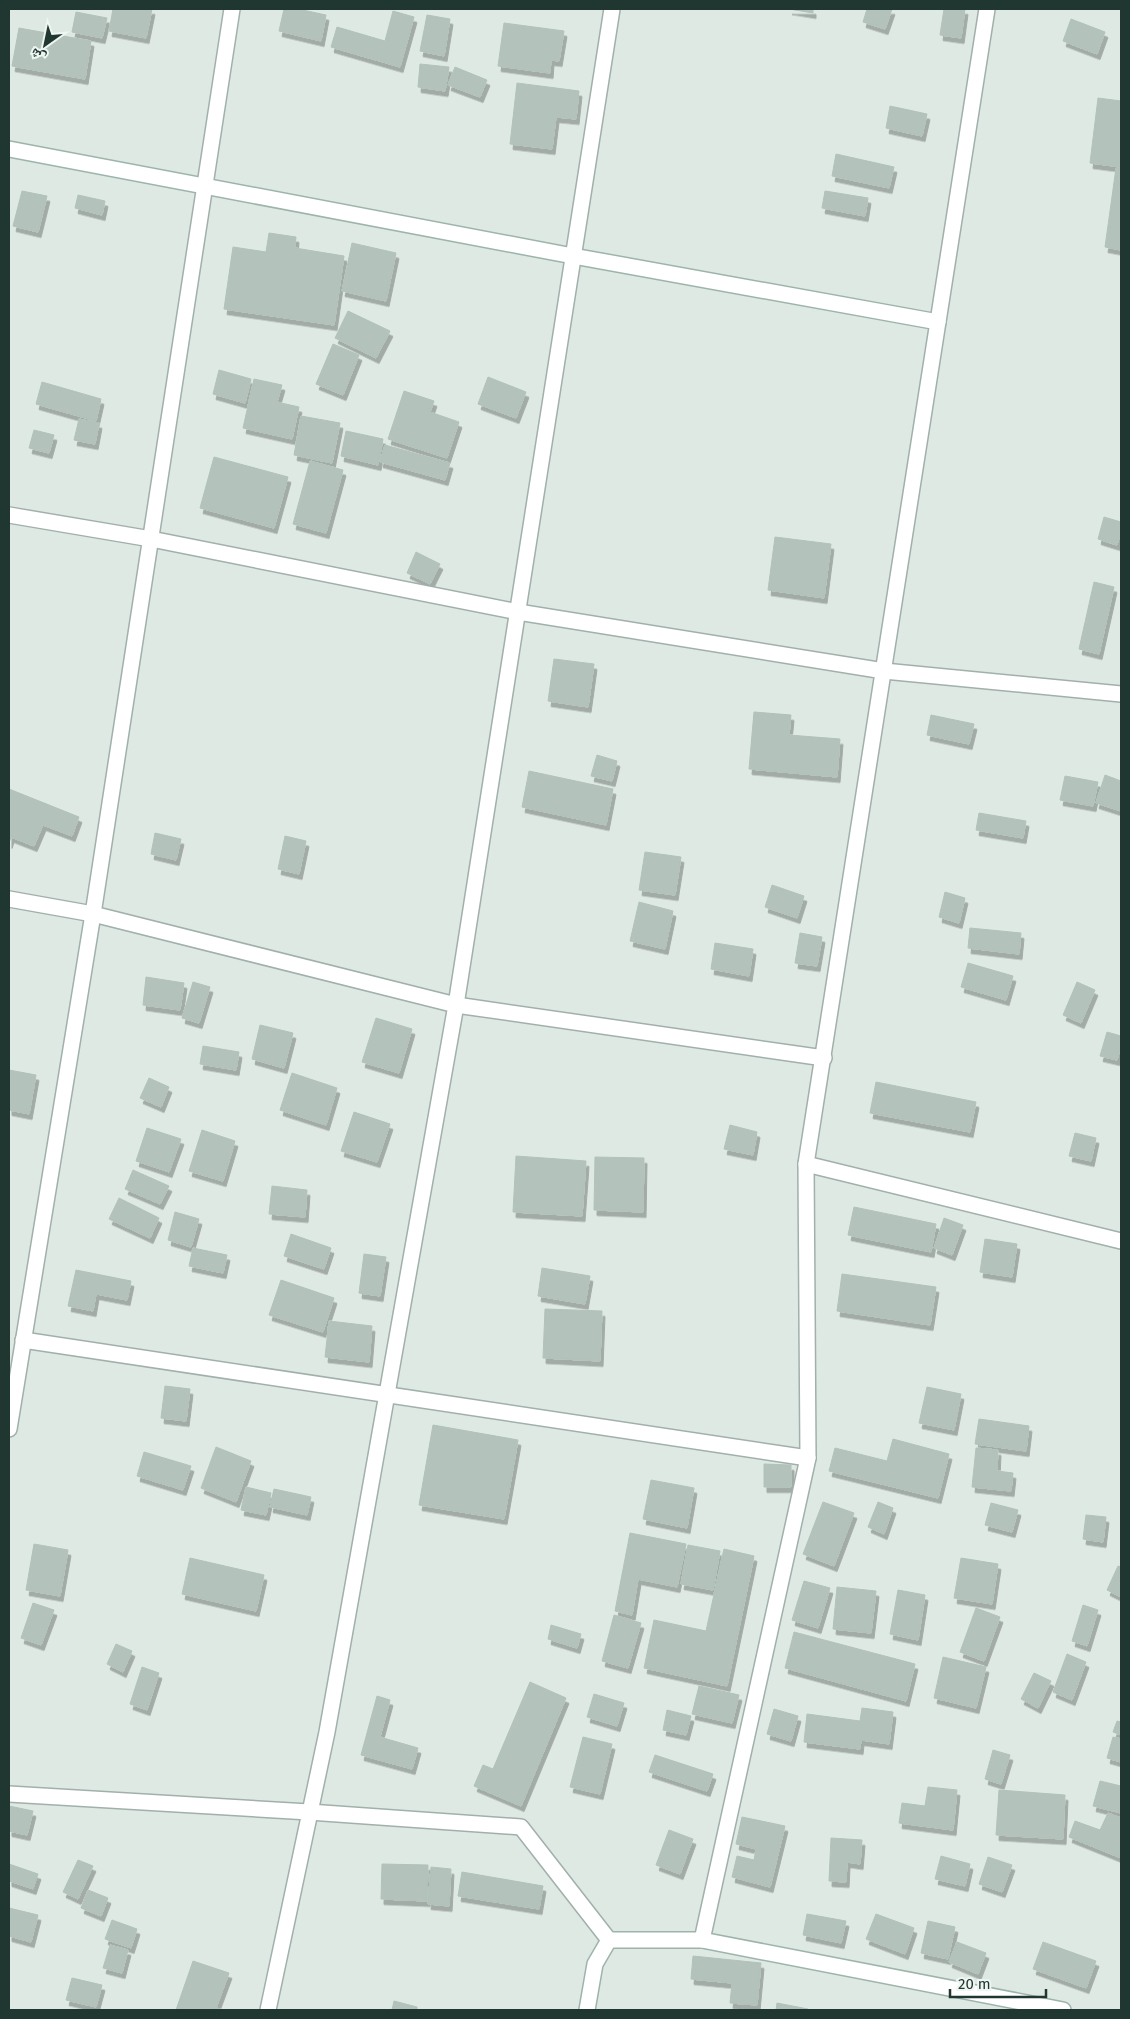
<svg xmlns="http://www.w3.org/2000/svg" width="1130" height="2019" font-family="'Fira Sans','Noto Naskh Arabic',sans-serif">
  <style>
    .building { fill: #b3c3bc; stroke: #b0c2ba; filter: url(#shadow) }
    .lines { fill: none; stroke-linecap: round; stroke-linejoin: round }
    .street-casing { stroke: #a1b0ab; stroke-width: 18 }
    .secondary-casing { stroke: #9db4ab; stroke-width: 18 }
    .street { stroke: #fff; stroke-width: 15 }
    .secondary { stroke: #fff; stroke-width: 15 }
  </style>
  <defs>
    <filter id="shadow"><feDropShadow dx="3" dy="5.5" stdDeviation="0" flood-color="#0004"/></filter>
  </defs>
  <rect width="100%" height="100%" fill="#dee9e4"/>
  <g class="building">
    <polygon points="113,9 152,9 146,38 109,31"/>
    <polygon points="284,9 298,9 326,15 321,41 279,31"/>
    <polygon points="789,9 813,9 813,13"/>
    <polygon points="867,9 892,9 885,29 863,22"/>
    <polygon points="944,9 965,9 961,38 940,35"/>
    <polygon points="393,11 414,17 400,67 331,47 337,27 385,41"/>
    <polygon points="76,12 107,18 102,38 72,32"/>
    <polygon points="427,15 450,19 444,56 420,51"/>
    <polygon points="1071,19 1105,32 1097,54 1063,41"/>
    <polygon points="504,23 564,31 559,61 551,60 550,73 498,66"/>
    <polygon points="19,28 91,41 85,79 12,66"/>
    <polygon points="420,64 449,67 445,91 418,87"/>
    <polygon points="455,67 487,80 480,97 448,85"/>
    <polygon points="517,83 579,91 576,119 556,117 552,149 510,144"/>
    <polygon points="1098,98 1121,101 1121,167 1090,163"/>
    <polygon points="890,106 927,114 922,136 886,128"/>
    <polygon points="836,154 894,167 889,188 832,176"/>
    <polygon points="1116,168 1121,169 1121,250 1105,247"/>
    <polygon points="22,191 47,196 38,232 13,226"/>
    <polygon points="825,191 868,198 865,216 822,208"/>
    <polygon points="78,195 105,201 102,215 75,208"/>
    <polygon points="269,233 296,237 295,248 344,256 334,325 224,309 233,247 266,252"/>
    <polygon points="352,243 396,253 386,301 342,291"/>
    <polygon points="348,311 390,331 376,358 335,338"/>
    <polygon points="333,344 359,355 343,395 316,384"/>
    <polygon points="219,370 251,379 245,403 213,394"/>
    <polygon points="488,377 526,392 516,418 478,404"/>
    <polygon points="254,379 282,385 277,402 299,407 292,439 243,428"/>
    <polygon points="42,382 101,399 96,421 36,404"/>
    <polygon points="404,391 434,401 430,412 459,422 447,458 388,439"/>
    <polygon points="301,416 340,423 332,463 294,455"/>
    <polygon points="79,419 99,423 95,444 74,440"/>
    <polygon points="34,430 54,435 49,453 29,448"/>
    <polygon points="346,431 383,439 378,465 341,456"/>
    <polygon points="385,445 450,463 445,480 380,462"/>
    <polygon points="214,457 288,477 274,528 200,508"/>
    <polygon points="310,461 343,470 326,533 293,524"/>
    <polygon points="1104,517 1121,522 1121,531 1117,545 1098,539"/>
    <polygon points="775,537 831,544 824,598 768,590"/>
    <polygon points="416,552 440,564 430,584 407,573"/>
    <polygon points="1094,582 1114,587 1099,654 1079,649"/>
    <polygon points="554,659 594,664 588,707 548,701"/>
    <polygon points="754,712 791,715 789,735 840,739 837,777 749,769"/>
    <polygon points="931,715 974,724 969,744 927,735"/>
    <polygon points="597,755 617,761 612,781 591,776"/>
    <polygon points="529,771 613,789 606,825 522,807"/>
    <polygon points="1105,775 1121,781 1121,811 1096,803"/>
    <polygon points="1065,776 1098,782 1093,806 1060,800"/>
    <polygon points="9,789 79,817 72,836 43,825 34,846 11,837 9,843"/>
    <polygon points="979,813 1026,821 1023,838 976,830"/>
    <polygon points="155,833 181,839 176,860 151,854"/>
    <polygon points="285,836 306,841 299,874 278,869"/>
    <polygon points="645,852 681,857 675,895 639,890"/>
    <polygon points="772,885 804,896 797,918 765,907"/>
    <polygon points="945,892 965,898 959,923 939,917"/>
    <polygon points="639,902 673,911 665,949 630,941"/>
    <polygon points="970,928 1021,933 1019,954 968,948"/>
    <polygon points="800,933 822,937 817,966 795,963"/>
    <polygon points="715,943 753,949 749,976 711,969"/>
    <polygon points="968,963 1013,976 1006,1000 961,987"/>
    <polygon points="146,977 184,983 180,1010 143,1005"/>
    <polygon points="193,982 210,987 199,1023 182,1018"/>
    <polygon points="1077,982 1095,990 1081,1023 1063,1015"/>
    <polygon points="376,1018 412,1029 399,1073 362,1062"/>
    <polygon points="260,1025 293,1033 284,1068 252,1059"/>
    <polygon points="1107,1032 1121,1036 1121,1046 1117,1060 1100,1056"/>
    <polygon points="203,1046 239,1052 236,1070 200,1064"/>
    <polygon points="9,1070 36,1075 29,1114 9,1110"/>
    <polygon points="292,1073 337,1088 326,1125 280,1110"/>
    <polygon points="149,1078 169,1087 161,1107 140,1098"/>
    <polygon points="876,1082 976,1102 970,1132 870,1113"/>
    <polygon points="354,1112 390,1124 377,1162 341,1151"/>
    <polygon points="730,1125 757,1132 753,1155 724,1149"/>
    <polygon points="147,1128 181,1139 169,1172 136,1161"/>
    <polygon points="202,1130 235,1141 223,1181 189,1171"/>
    <polygon points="1075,1133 1096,1138 1091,1161 1069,1156"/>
    <polygon points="516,1156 586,1161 582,1216 513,1212"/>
    <polygon points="595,1157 644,1158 643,1212 594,1210"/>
    <polygon points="133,1170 169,1186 160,1204 125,1189"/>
    <polygon points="272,1186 307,1190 305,1217 269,1214"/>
    <polygon points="119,1198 159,1218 150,1238 109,1219"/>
    <polygon points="854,1207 936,1224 931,1252 848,1235"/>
    <polygon points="175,1212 199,1219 191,1247 168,1240"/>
    <polygon points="944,1218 963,1225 952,1255 934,1248"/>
    <polygon points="291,1234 331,1248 324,1269 284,1256"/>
    <polygon points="985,1239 1017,1244 1012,1277 980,1272"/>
    <polygon points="193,1248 227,1255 223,1273 189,1266"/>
    <polygon points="364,1254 386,1257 380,1296 359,1293"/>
    <polygon points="542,1268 590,1276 585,1304 538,1296"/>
    <polygon points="76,1270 131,1281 127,1300 96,1294 93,1311 68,1306"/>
    <polygon points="842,1274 936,1287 930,1325 837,1311"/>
    <polygon points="281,1280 334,1298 323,1332 269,1315"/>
    <polygon points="545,1309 602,1311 600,1361 543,1358"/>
    <polygon points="329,1321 372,1326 369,1362 325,1357"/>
    <polygon points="165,1386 190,1389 186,1421 161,1418"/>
    <polygon points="927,1387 961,1394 954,1430 919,1423"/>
    <polygon points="979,1419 1029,1426 1026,1451 975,1444"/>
    <polygon points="433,1425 518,1440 504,1519 419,1505"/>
    <polygon points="893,1439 949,1454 938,1498 829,1471 835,1448 887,1461"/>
    <polygon points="216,1447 251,1461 236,1502 201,1488"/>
    <polygon points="976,1448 998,1450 997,1471 1013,1473 1011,1491 972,1487"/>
    <polygon points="144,1452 191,1466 183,1490 137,1476"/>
    <polygon points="764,1464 791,1465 791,1487 764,1487"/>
    <polygon points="651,1480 694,1488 687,1528 643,1519"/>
    <polygon points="246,1487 271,1493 266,1515 241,1510"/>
    <polygon points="274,1489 311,1497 307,1515 270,1507"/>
    <polygon points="823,1502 854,1513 834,1566 803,1554"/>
    <polygon points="878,1502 893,1508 884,1534 868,1527"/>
    <polygon points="991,1503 1018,1510 1012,1532 985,1525"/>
    <polygon points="1086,1515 1106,1517 1103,1542 1083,1539"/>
    <polygon points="630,1533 686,1544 677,1587 638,1579 632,1615 615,1611"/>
    <polygon points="34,1544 68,1550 60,1596 26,1590"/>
    <polygon points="688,1545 720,1551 713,1590 681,1584"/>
    <polygon points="724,1549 754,1556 727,1686 644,1668 654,1620 706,1631"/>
    <polygon points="190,1558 264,1575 256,1611 182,1594"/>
    <polygon points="961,1558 998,1564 992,1604 954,1598"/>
    <polygon points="1118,1566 1121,1567 1121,1597 1107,1590"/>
    <polygon points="804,1581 830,1588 818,1628 792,1620"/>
    <polygon points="837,1587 876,1591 871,1633 833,1629"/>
    <polygon points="898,1590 925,1595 918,1640 890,1634"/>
    <polygon points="33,1603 54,1610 41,1645 21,1638"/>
    <polygon points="1083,1605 1098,1610 1087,1646 1072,1641"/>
    <polygon points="976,1608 1000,1617 984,1661 960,1652"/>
    <polygon points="614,1615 641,1623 628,1668 602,1661"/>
    <polygon points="551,1625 581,1634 577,1648 548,1639"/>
    <polygon points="794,1632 915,1664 906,1701 785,1668"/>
    <polygon points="116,1644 132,1651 123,1672 107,1664"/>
    <polygon points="1067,1654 1086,1662 1072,1700 1053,1692"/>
    <polygon points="943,1657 986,1667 976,1708 934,1698"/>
    <polygon points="142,1667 159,1673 147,1710 130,1704"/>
    <polygon points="1034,1673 1051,1681 1038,1708 1021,1699"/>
    <polygon points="530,1682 566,1698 521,1806 474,1786 483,1765 493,1769"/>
    <polygon points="699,1686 739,1695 732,1723 692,1714"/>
    <polygon points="594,1694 624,1703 617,1726 587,1717"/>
    <polygon points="377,1696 390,1700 380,1737 418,1748 412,1769 361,1755"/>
    <polygon points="862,1708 893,1712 889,1744 861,1740 860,1749 804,1742 807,1714 860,1721"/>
    <polygon points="774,1709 798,1716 791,1741 767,1734"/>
    <polygon points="667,1710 691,1716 686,1735 663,1730"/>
    <polygon points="1117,1721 1121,1722 1121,1735 1113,1732"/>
    <polygon points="583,1737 612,1744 600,1794 570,1787"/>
    <polygon points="1113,1737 1121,1739 1121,1762 1107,1758"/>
    <polygon points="993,1750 1010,1755 1001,1784 985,1779"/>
    <polygon points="655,1755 713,1774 707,1791 649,1772"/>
    <polygon points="1100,1781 1121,1786 1121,1813 1093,1806"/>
    <polygon points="928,1787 957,1790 953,1830 899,1823 902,1803 925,1806"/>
    <polygon points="999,1790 1065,1795 1063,1839 996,1835"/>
    <polygon points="9,1806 33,1811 27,1835 9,1831"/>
    <polygon points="1108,1813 1121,1818 1121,1858 1069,1837 1075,1821 1100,1830"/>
    <polygon points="742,1817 785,1826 770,1887 732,1877 737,1856 754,1860 756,1849 736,1844"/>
    <polygon points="669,1830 693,1839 680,1874 656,1865"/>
    <polygon points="831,1838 862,1840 860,1864 847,1862 846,1882 829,1881"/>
    <polygon points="941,1856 970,1864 965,1886 935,1879"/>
    <polygon points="988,1857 1012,1865 1002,1892 979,1884"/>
    <polygon points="78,1860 93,1866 78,1899 63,1892"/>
    <polygon points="9,1864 38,1874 33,1889 9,1881"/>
    <polygon points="382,1864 428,1865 427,1901 381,1899"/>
    <polygon points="431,1867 451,1869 449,1906 428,1904"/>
    <polygon points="462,1872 543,1886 539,1909 458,1896"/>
    <polygon points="88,1890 108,1898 101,1916 81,1908"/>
    <polygon points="9,1908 38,1915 31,1942 9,1936"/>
    <polygon points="807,1914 846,1921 841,1943 803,1935"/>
    <polygon points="876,1914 914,1928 905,1954 866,1939"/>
    <polygon points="112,1920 137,1929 131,1948 105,1939"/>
    <polygon points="928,1921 955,1927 948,1959 921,1953"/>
    <polygon points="957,1942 986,1953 978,1974 949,1962"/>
    <polygon points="1043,1942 1096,1961 1086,1988 1033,1969"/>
    <polygon points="110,1945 128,1950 122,1973 103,1968"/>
    <polygon points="693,1956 761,1963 757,2005 730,2003 732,1983 691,1979"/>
    <polygon points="193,1961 229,1973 216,2008 223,2010 176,2010"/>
    <polygon points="72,1978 102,1985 96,2007 66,2000"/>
    <polygon points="394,2001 417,2007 417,2010 392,2010"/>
    <polygon points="777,2003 808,2009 808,2010 776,2010"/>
  </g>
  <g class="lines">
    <g class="street-casing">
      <g id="street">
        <polyline points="9,515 151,539 518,612 884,671 1121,694"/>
        <polyline points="9,899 93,914 456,1005 824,1058"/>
        <polyline points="806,1164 1121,1241"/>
        <polyline points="23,1340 808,1458"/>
        <polyline points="9,1429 93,914 232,9"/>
        <polyline points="9,1794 309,1812 521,1827 609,1940"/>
        <polyline points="702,1940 808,1458 806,1164 987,9"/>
        <polyline points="268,2010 327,1732 456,1005 612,9"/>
      </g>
    </g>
    <g class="secondary-casing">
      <g id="secondary">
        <polyline points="9,149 573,256 938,322"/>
        <polyline points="587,2010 595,1964 609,1940 702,1940 1063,2010"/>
      </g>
    </g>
    <use href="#street" class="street"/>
    <use href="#secondary" class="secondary"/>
  </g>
  <rect width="1130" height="2019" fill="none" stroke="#203731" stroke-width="20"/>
  <g transform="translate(45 45) rotate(213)" stroke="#eef6f1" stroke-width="4" paint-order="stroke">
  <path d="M0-4L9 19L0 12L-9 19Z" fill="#203731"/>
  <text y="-8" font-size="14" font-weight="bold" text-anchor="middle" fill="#203731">ش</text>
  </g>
  <path d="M950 1989v8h96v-8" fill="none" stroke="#203731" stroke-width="2.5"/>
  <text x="958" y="1989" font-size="15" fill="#203731" stroke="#eef6f1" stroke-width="4" paint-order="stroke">20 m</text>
</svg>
